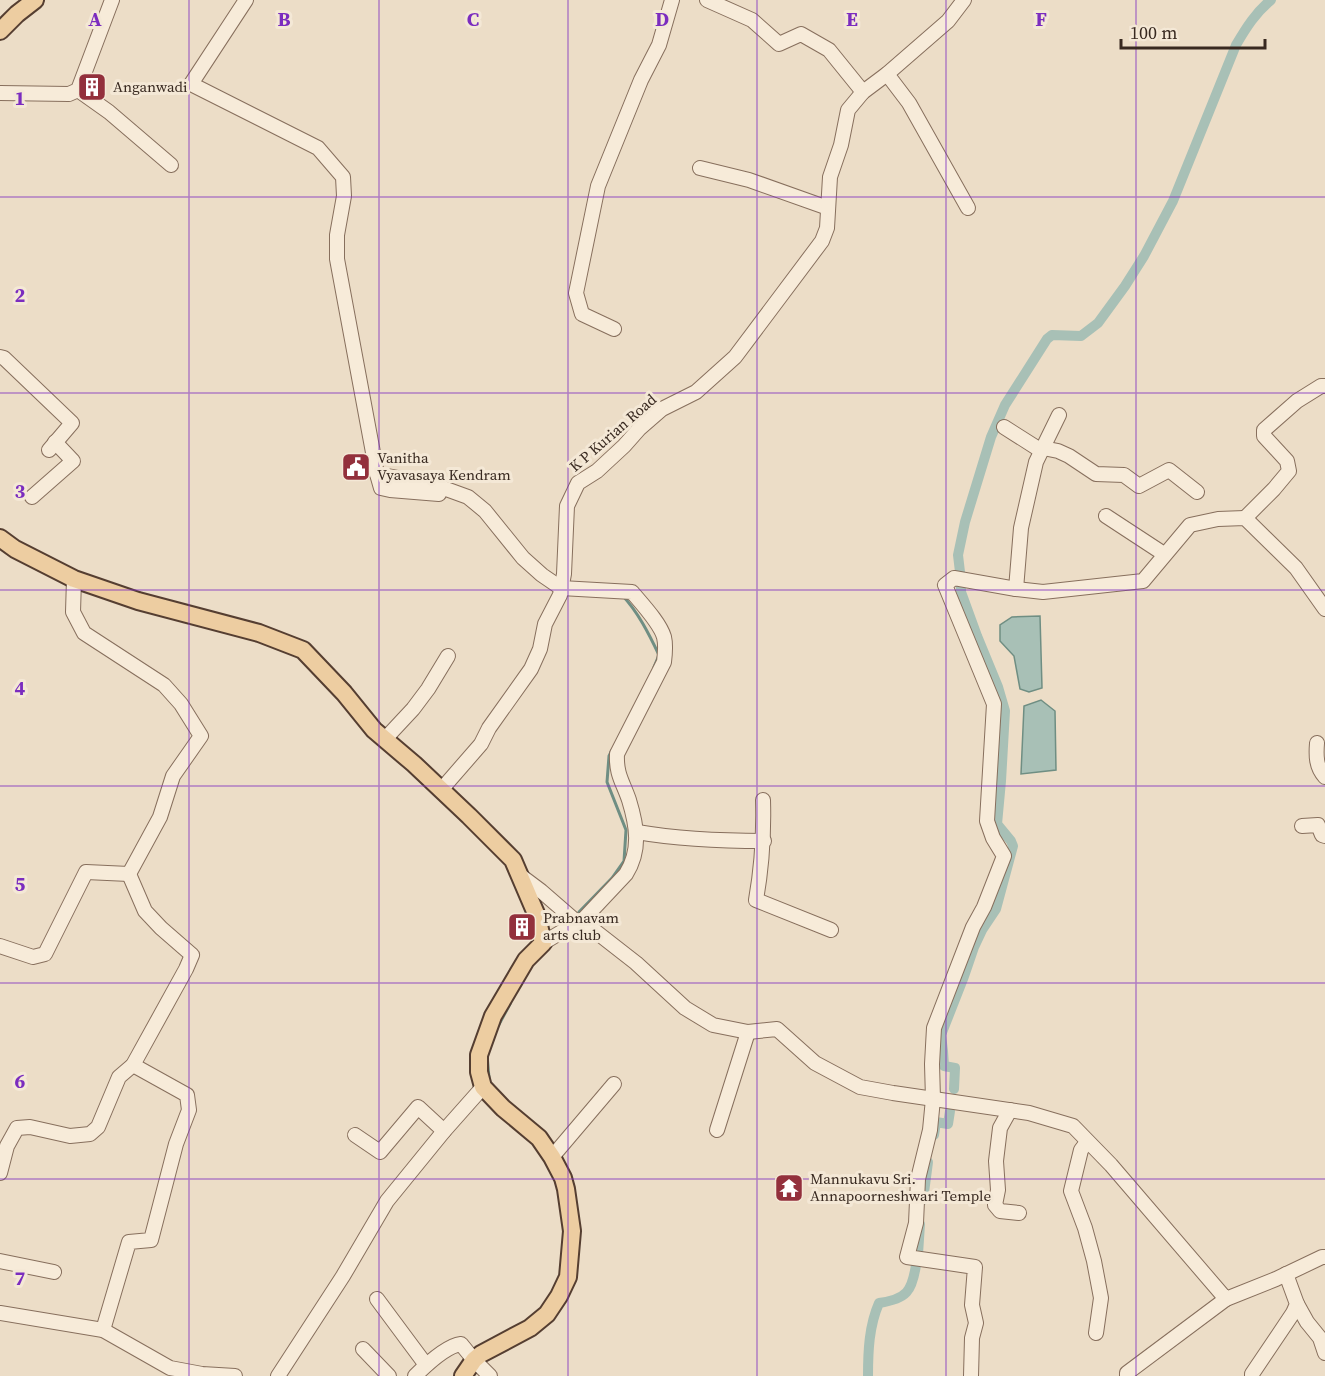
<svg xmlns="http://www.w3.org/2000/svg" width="1325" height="1376" font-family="'Source Serif 4',serif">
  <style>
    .water { fill: #a8c0b6; stroke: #6f8e83; stroke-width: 1.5 }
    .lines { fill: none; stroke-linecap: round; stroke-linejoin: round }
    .stream { stroke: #6f8e83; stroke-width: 3 }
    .canal { stroke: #a8c0b6; stroke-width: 10 }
    .minor-casing { stroke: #876f5d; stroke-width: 16 }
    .major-casing { stroke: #553e31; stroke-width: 20 }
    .minor { stroke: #f7ebd9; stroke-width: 14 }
    .major { stroke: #edcda1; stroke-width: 16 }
    .grid { fill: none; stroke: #7b2cbf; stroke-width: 1.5; stroke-opacity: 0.55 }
    .labels { text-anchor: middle; stroke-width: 6; stroke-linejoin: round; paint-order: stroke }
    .poi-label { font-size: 15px; fill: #382920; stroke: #f4e8d6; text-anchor: start }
    .street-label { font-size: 15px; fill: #382920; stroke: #f4e8d6 }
    .grid-label { font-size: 20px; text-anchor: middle; font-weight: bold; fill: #7b2cbf; stroke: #f4e8d6; stroke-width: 6; stroke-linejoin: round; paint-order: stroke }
  </style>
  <rect width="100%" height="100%" fill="#ecddc7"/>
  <g class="water">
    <polygon points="1040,616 1042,688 1029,692 1020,689 1014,656 1000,641 1000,625 1012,617"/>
    <polygon points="1041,700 1055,711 1056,770 1021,774 1024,706"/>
  </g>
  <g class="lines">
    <g class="stream">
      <path d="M622 595C638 612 649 634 659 655L654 667"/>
      <polyline points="579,912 612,878 624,861 626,830 607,782 609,756 612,750"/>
      <polyline points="496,1030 510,1004"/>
      <polyline points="487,1055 489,1078"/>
    </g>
    <g class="canal">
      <path d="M960 572 958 555 965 522 991 437 1005 405 1047 339 1052 335 1081 336 1098 323 1125 286 1144 256 1173 201 1236 45C1246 28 1256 12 1271 0"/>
      <polyline points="954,1089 955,1068 944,1066 943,1051 941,1035 963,979 974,947 982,930 996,909 1013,846 1011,841 997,824 1001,781 1005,711 998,687 977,636 961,592 961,584"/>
      <polyline points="934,1135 936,1122 948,1124 950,1111"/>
      <polyline points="923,1200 928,1162"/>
      <polyline points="918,1254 920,1224"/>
      <path d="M868 1376C868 1351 869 1326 879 1303 907 1299 912 1291 916 1265"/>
    </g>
    <g class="minor-casing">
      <g id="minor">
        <path d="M246 0 191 84 318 148 343 177 344 196 337 235V259L377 474 435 485 468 497 485 511 523 558 542 575 561 588 632 592C642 604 660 623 664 637 666 645 665 654 664 662L617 754C616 775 623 782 629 800 637 826 641 850 626 874L579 924 541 891 521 876"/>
        <polyline points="707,0 752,20 779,44 801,34 829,50 863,92"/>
        <polyline points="887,74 909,103 968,208"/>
        <polyline points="78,90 109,112 171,165"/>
        <polyline points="0,93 69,94 78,90 112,0"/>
        <polyline points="700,168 749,180 828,208"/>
        <polyline points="614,329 582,314 576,293 598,186 641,80 659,45 672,0"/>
        <polyline points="0,357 4,358 72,423 49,450"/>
        <polyline points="1004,427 1037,448 1043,448 1058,451 1069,456 1096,474 1124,475 1139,486 1169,470 1197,492"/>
        <polyline points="377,474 381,488 390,490 439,494"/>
        <polyline points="32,497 73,461 55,442"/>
        <polyline points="1106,516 1164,554"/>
        <polyline points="1245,518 1274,489 1289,471 1287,461 1264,436 1264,430 1297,401 1321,386 1325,386"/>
        <polyline points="74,579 73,612 84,633 164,685 181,704 201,736 173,776 160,817 129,874"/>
        <polyline points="1016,589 1021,528 1036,462 1059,415"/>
        <polyline points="385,739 413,709 428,689 448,656"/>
        <path d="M1317 743C1316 756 1316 767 1325 777"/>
        <polyline points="441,790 481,744 489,728 531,669 540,649 545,624 560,595 564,574 567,506 578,483 597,471 624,446 639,429 662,409 696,392 735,357 822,241 827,228 830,177 841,145 848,110 863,92 887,74 948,21 964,0"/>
        <path d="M763 800C764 834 762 866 756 900L831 930"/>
        <polyline points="1302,826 1318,825 1322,835 1325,836"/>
        <path d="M637 832C678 839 721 841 764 841"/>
        <polyline points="543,943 563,931 579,924 595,931 636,963 685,1008 713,1025 748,1032 777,1029 815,1063 860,1087 893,1093 1029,1113 1073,1126 1111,1165 1226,1299 1276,1279 1322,1257 1325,1257"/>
        <polyline points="0,946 33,957 45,954 86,872 129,874"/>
        <polyline points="1010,1110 1000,1128 996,1161 998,1190 995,1205 1000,1211 1019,1213"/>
        <polyline points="717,1130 748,1032"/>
        <polyline points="355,1135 380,1152 418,1107 444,1131"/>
        <polyline points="1087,1142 1081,1150 1071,1191 1085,1228 1094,1261 1101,1298 1096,1333"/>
        <polyline points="552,1157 614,1084"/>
        <polyline points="0,1173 7,1146 17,1128 30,1127 70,1136 90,1134 98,1127 119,1077 133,1065 186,969 192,955 161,928 145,911 129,874"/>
        <polyline points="0,1261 54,1272"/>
        <polyline points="377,1299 426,1365"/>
        <polyline points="1297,1304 1307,1322 1320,1338 1325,1353"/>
        <polyline points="0,1313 103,1330 170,1368 202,1374 235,1376"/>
        <polyline points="103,1330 129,1242 151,1240 176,1144 189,1110 187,1095 133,1065"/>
        <polyline points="363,1349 389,1376"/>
        <polyline points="278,1376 343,1276 387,1201 444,1131 483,1087"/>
        <path d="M415 1376C426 1365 446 1346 461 1344L474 1360 490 1376"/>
        <polyline points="971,1376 972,1338 976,1323 972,1305 975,1267 907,1257 916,1223 918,1179 930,1130 933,1099 932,1064 934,1028 973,927 984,907 1004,856 993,838 987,821 994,704 945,585 954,578 1016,589 1043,592 1143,581 1190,525 1218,519 1245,518 1296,568 1325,609"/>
        <polyline points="1127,1376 1127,1373 1226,1299"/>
        <polyline points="1252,1376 1252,1374 1293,1313 1297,1304 1286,1274"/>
      </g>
    </g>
    <g class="major-casing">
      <g id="major">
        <polyline points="0,31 17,14 35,0"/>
        <polyline points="0,538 15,549 74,579 138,601 259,633 303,650 344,693 374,730 414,764 469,816 513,860 537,916 543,943 526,960 493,1016 479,1055 479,1072 483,1087 503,1108 539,1138 552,1157 563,1178 566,1189 572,1231 568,1277 559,1296 547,1314 530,1328 481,1354 474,1360 463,1376"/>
      </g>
    </g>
    <use href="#minor" class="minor"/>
    <use href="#major" class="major"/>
  </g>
  <path class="grid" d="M189 0V1376M379 0V1376M568 0V1376M757 0V1376M946 0V1376M1136 0V1376M0 197H1325M0 393H1325M0 590H1325M0 786H1325M0 983H1325M0 1179H1325"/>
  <defs>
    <g id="building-square" transform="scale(1.5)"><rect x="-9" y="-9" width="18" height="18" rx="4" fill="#93303c" stroke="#f4e8d6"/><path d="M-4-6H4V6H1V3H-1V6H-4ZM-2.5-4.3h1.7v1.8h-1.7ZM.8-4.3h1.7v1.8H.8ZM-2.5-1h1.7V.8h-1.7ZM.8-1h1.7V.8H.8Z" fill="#fff"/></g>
    <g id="civic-square" transform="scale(1.5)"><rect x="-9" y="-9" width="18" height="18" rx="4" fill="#93303c" stroke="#f4e8d6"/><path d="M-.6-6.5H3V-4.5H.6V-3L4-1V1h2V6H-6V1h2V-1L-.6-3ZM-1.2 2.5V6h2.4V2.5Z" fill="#fff"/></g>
    <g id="temple-square" transform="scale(1.5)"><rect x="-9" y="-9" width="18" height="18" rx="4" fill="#93303c" stroke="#f4e8d6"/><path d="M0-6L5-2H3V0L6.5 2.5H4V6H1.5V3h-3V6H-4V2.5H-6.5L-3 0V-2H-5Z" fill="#fff"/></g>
  </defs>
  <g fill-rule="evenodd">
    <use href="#building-square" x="92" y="87"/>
    <use href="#civic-square" x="356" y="467"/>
    <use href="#building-square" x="522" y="927"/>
    <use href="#temple-square" x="789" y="1188"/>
  </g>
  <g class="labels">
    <g class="poi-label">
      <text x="113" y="92">Anganwadi</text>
      <text x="377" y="463">Vanitha<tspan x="377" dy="17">Vyavasaya Kendram</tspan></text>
      <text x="543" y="923">Prabnavam<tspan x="543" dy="17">arts club</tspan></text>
      <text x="810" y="1184">Mannukavu Sri.<tspan x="810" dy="17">Annapoorneshwari Temple</tspan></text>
    </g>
    <g class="street-label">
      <text transform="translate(613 433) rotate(-41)" y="5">K P Kurian Road</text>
    </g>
  </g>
  <g class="grid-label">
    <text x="95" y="26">A</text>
    <text x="284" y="26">B</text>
    <text x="473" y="26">C</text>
    <text x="662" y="26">D</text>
    <text x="852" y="26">E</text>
    <text x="1041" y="26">F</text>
    <text x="20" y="105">1</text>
    <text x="20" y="302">2</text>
    <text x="20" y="498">3</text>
    <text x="20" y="695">4</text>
    <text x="20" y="891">5</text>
    <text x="20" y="1088">6</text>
    <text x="20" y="1285">7</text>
  </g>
  <path d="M1121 39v9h144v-9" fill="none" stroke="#382920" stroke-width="3"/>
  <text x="1130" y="39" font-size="18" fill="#382920" stroke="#f4e8d6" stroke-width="4.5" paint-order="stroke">100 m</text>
</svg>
